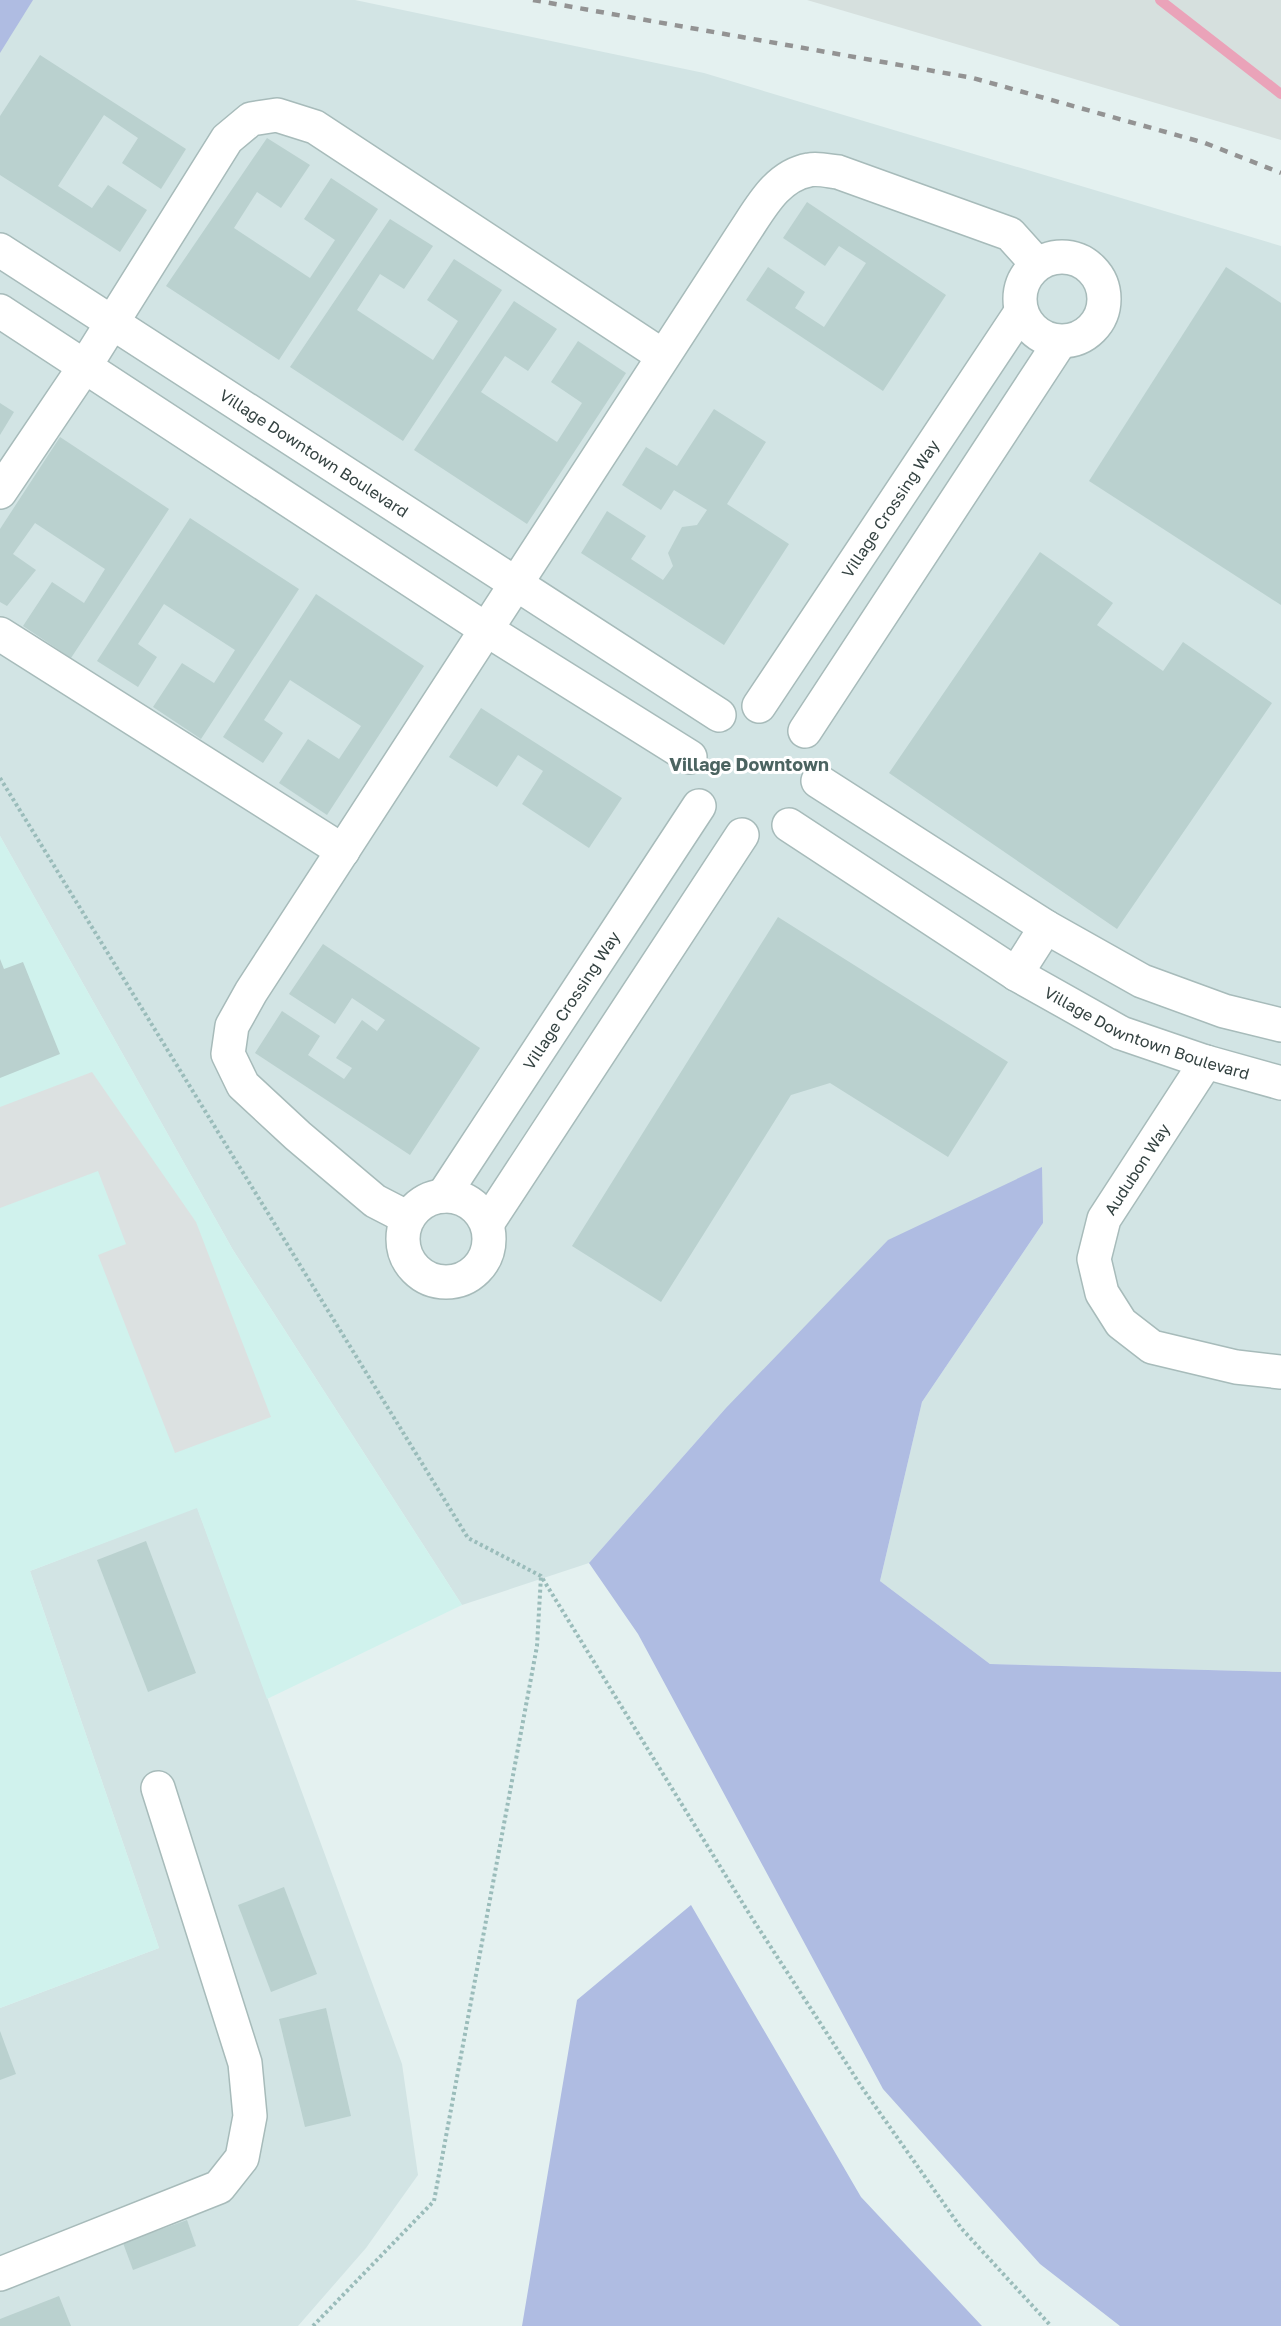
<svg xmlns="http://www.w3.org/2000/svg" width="1281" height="2326" font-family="'Golos Text',sans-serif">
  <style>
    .residential { fill: #d2e4e4 }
    .commercial { fill: #d0f2ed }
    .industrial { fill: #d6e0de }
    .green { fill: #afbce2 }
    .parking { fill: #dce1e1 }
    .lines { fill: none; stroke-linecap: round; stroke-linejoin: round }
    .stream { stroke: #eaa3b9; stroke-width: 10 }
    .building { fill: #bad1cf }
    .minor-casing { stroke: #a7bbba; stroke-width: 36 }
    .path { stroke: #9abcba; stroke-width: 4; stroke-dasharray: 3 3; stroke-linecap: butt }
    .minor { stroke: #fff; stroke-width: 33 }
    .rail { stroke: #939393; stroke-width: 4.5; stroke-dasharray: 8 8; stroke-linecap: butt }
    .labels { text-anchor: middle; stroke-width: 6; stroke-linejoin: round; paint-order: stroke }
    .street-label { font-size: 16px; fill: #344241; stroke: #fff }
    .neighbourhood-label { font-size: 18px; font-weight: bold; fill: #4c6461; stroke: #fff }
  </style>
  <rect width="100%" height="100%" fill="#e4f1f0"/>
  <g class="residential">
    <polygon points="0,0 355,0 704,73 1281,246 1281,1672 990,1664 880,1581 922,1402 1043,1223 725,1409 589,1563 462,1605 233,1250 0,836"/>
    <polygon points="197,1507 402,2064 418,2175 366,2248 298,2326 0,2326 0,2008 159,1948 30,1571"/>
  </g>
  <polygon class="commercial" points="0,836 233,1250 462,1605 267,1699 197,1508 30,1571 159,1948 0,2008"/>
  <polygon class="industrial" points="807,0 1281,0 1281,140"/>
  <g class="green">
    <polygon points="0,0 33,0 0,53"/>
    <polygon points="1042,1167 1043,1223 922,1402 880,1581 990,1664 1281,1672 1281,2326 1120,2326 1040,2264 883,2089 638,1634 589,1563 725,1409 888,1240"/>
    <polygon points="691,1905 861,2197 982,2326 522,2326 577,2000"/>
  </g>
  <polygon class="parking" points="92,1072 196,1222 271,1417 175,1453 98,1255 126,1244 98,1171 0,1208 0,1107"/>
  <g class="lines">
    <polyline class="stream" points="1160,0 1281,94"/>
  </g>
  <g class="building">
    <polygon points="40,55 186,149 161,189 122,163 138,138 104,115 58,186 92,208 108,185 147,210 120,252 0,175 0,116"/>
    <polygon points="267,138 310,165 281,208 257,192 234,228 310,278 335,240 304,219 331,178 378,209 279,360 166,286"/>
    <polygon points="807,202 946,295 883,391 746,300 768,267 805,292 795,308 824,327 866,263 839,246 825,266 783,238"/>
    <polygon points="390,219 433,246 404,289 380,274 357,310 433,360 458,321 427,300 454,259 502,290 403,441 290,367"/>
    <polygon points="1226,267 1281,303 1281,605 1089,481"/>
    <polygon points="514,301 557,329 528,371 505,356 481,392 557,442 582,403 551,382 578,341 626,373 527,524 414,450"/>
    <polygon points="0,403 14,412 0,435"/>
    <polygon points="714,409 766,442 727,504 789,544 724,645 581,553 607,511 646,536 631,559 663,580 673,566 668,553 682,527 697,525 707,510 674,490 661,510 622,485 646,447 677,466"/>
    <polygon points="60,437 169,509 71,658 23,626 52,582 84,603 105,569 35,523 13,554 36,570 7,606 0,602 0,529"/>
    <polygon points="190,518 299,589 201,739 153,707 182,663 214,683 235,650 164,604 138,644 157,657 138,687 97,661"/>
    <polygon points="1040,552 1113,603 1097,625 1163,671 1183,642 1272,703 1117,929 889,773"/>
    <polygon points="316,594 424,666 327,815 279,783 308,739 339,759 361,726 290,680 264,720 283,733 263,763 223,737"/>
    <polygon points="481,708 622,798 589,848 522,804 543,771 518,755 497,787 449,757"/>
    <polygon points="778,917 1008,1062 948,1157 830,1083 791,1095 661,1302 572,1246"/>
    <polygon points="323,944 480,1048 410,1155 255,1053 282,1011 320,1036 308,1055 344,1079 352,1068 336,1058 362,1020 377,1031 385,1020 352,998 335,1024 289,994"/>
    <polygon points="0,959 4,969 23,962 60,1054 0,1078"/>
    <polygon points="146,1541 196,1673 148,1692 97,1560"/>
    <polygon points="284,1887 317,1974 271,1992 238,1905"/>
    <polygon points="326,2008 351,2116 305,2127 279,2019"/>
    <polygon points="0,2031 16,2074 0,2080"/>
    <polygon points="187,2220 196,2246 133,2270 123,2243"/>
    <polygon points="59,2296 71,2326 0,2326 0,2319"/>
  </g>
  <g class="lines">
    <g class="minor-casing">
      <g id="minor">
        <path id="s1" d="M0 250 719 715"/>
        <circle cx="1062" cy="299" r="42"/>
        <polyline points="0,311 487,630 690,757"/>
        <polyline points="0,492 85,366 227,139 251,119 277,115 315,127 663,356"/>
        <polyline points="0,634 343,851"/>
        <path id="s2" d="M759 706 1021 312"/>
        <polyline points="805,731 1060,342"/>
        <polyline points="818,781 1046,927 1142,981 1224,1011 1281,1025"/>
        <path id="s3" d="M789 825 1016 974 1121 1033 1206 1062 1281 1083"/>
        <polyline points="1016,974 1046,927"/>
        <polyline points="1206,1062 1104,1219 1094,1259 1102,1293 1121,1323 1152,1347 1236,1367 1281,1372"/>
        <path id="s4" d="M443 1196 699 806"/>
        <circle cx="446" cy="1239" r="43"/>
        <path d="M408 1218 375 1201 298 1136 243 1085 228 1054 232 1026 251 992 743 234C760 209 776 176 809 170 818 168 829 171 838 172L1010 234 1037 264"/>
        <polyline points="487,1224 742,835"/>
        <polyline points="0,2274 219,2187 242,2158 250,2116 245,2063 158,1788"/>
      </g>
    </g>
    <g class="path">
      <polyline points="0,778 468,1538 541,1576 750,1915 863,2089 961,2228 1051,2326"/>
      <polyline points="313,2326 434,2201 537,1646 541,1576"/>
    </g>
    <use href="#minor" class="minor"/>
    <polyline class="rail" points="533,0 973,78 1205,143 1281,173"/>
  </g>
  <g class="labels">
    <g class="street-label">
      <text dy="6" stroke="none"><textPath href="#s1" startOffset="374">Village Downtown Boulevard</textPath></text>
      <text dy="6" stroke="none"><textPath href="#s2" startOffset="237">Village Crossing Way</textPath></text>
      <text dy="6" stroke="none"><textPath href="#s4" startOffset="234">Village Crossing Way</textPath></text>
      <text dy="6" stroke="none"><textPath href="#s3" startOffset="416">Village Downtown Boulevard</textPath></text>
      <text transform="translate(1137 1169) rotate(-57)" y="6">Audubon Way</text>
    </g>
    <g class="neighbourhood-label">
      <text x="749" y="771">Village Downtown</text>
    </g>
  </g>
</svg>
